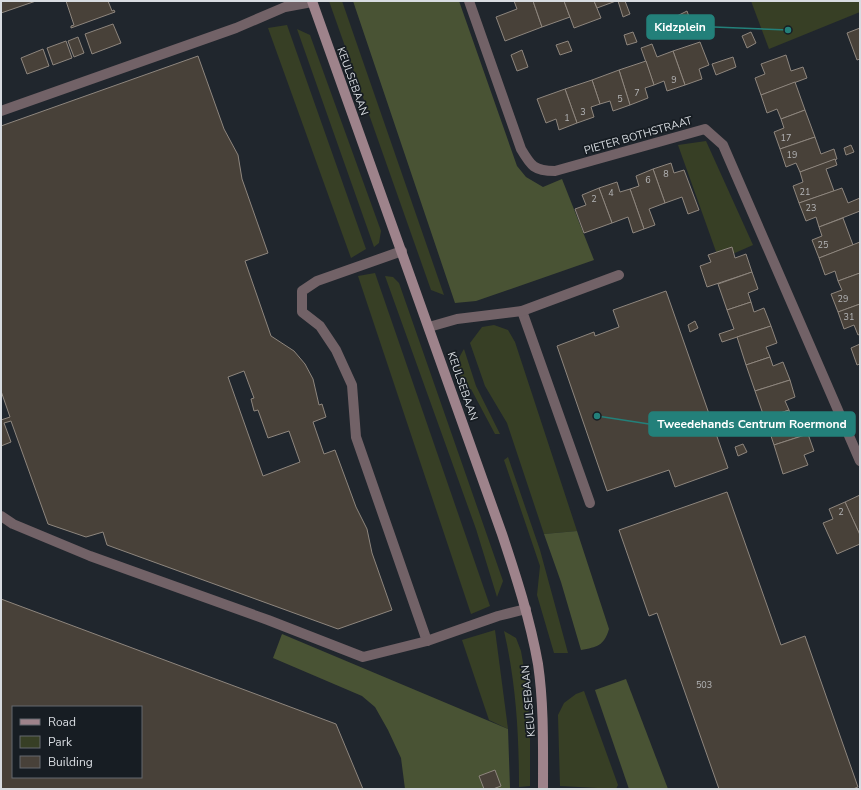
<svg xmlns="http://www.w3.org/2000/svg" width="861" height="790" font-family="'Nunito Sans',sans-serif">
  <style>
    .green { fill: #373f25 }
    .forest { fill: #495334 }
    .building { fill: #484139; stroke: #8e867e; fill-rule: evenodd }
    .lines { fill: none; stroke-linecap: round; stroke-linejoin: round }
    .lane { stroke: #726267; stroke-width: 10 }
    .street { stroke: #726267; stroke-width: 10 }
    .secondary { stroke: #9e838b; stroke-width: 10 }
    .labels { text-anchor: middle; stroke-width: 3.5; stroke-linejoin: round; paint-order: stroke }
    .number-label { font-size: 9px; fill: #b4b5b7 }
    .street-label { font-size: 11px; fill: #d8dce1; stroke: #171d23 }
    .leader { fill: none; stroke: #23807a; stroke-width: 1.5 }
    .callout-dot { fill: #23807a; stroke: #171d23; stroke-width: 1.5 }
    .callout { fill: #23807a; stroke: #23807a; stroke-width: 1.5 }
    .callout-label { font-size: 12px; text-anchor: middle; font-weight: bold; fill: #fff }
  </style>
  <rect width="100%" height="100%" fill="#20262d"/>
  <g class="green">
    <polygon points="329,1 342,1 444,295 431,290"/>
    <polygon points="751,1 860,1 860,12 769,49"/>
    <polygon points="287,25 366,249 351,258 268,28"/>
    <polygon points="297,29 310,35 381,231 379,243 374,247"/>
    <polygon points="706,141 753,245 719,260 678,145"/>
    <polygon points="375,273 490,606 471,614 358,276"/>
    <polygon points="385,276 393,277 399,283 503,581 497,597 476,529"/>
    <polygon points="494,325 508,330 515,342 577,531 544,534 507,423 485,386 470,343 482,327"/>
    <path d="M464 349 476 386 500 434H495L471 389 466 390C459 373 453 365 464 349Z"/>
    <polygon points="508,457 540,550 568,653 554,653 537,595 540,566 504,460"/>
    <polygon points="495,630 508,729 489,720 462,640"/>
    <path d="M504 631 516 638 521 651 527 686 530 732V786L519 787C519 734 516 683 504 631Z"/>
    <polygon points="584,691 618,785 616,789 560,786 558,715 564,703 576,694"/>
  </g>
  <g class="forest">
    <polygon points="353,1 459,1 517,166 526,177 543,187 562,179 594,260 476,301 455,303"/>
    <path d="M577 531 609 629C604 646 597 647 581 650L561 582 544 534Z"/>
    <polygon points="282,634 508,729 510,788 405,789 401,758 388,730 375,707 362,696 273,658"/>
    <polygon points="626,679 668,789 629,789 595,690"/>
  </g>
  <g class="building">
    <polygon points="1,1 36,1 1,13"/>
    <polygon points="66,1 108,1 112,11 114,10 115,12 71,28 71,26 74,25"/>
    <polygon points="514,1 533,1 542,27 505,41 496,17 517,9"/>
    <polygon points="533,1 564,1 570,17 542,27"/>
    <polygon points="564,1 594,1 601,18 574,28"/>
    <polygon points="594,1 616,1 597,8"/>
    <polygon points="618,1 625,1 630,14 623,17"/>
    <polygon points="687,11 691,22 681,26 677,16"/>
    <polygon points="113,24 121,43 92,54 85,34"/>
    <polygon points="860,28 860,59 857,60 847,33"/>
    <polygon points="633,32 637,42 627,45 624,35"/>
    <polygon points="751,32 756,43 747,48 742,36"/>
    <polygon points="78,37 84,53 74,57 68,41"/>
    <polygon points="66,41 72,58 53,65 47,48"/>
    <polygon points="568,41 572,51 560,55 556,45"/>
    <polygon points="700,42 709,65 699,69 702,79 685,85 673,51"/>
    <polygon points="652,44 657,57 673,51 685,85 667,91 664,81 654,85 641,48"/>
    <polygon points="43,49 49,66 27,74 21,58"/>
    <polygon points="522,50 528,67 517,71 511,55"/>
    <polygon points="786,55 791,71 803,67 807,78 761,95 755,78 765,74 761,64"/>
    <path d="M198 56 224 129 238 155 242 179 268 253 245 261 271 336 294 351 305 364 313 379 319 405 322 404 326 417 313 422 324 454 335 450 356 507 367 529 372 553 392 610 338 629 107 545 103 532 86 537 48 524 11 421 4 423 11 442 1 446V420L10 417 1 391V126ZM244 371 254 398 251 399 254 411 258 410 268 438 289 431 300 462 263 476 228 377Z"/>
    <polygon points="733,57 736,67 716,75 712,64"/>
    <polygon points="646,61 654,85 645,88 648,98 630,105 619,70"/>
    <polygon points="619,70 630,105 613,111 610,101 600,104 592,80"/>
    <polygon points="592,80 600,104 591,107 594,117 577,123 565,89"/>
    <polygon points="795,82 805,110 781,119 777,109 767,113 761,95"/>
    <polygon points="565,89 577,123 559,130 556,119 546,123 537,99"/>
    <polygon points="805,110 815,137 780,149 774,132 784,128 781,119"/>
    <polygon points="815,137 821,154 834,149 837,159 800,172 796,163 786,167 780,149"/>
    <polygon points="851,145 854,152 846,155 844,148"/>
    <polygon points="835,159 837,165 826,169 834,191 799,203 793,186 803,182 800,172"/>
    <polygon points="671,163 674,173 684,170 699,210 688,214 682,197 665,203 653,169"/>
    <polygon points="653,169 665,203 649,209 655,225 644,229 630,189 639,186 636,176"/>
    <polygon points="617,182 620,192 630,189 644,229 633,233 628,217 612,223 599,188"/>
    <polygon points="599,188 612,223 584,233 575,209 586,205 582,195"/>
    <polygon points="842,188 848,203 860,198 860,211 819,227 816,217 806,221 799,203"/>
    <polygon points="843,218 853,245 819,258 812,240 822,236 819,227"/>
    <polygon points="860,242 860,273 838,281 835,271 825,275 819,258"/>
    <polygon points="732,247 735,258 746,254 752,272 707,287 700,266 711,262 708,255"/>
    <polygon points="752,272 758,289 748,293 751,302 727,310 718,284"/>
    <polygon points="860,273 860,304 838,312 831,294 842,290 838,281"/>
    <polygon points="666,291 728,468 675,487 669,470 607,491 557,346 594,332 595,336 619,327 613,310"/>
    <polygon points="751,302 754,312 764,308 771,326 722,342 719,334 734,329 727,310"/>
    <polygon points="860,304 860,334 858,335 854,325 844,329 838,312"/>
    <polygon points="695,321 698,328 690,332 688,325"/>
    <polygon points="771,326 777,343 766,347 770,357 746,365 737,337"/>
    <polygon points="860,344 860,364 857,365 851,348"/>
    <polygon points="770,357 773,366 783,362 790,380 755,391 746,365"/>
    <polygon points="790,380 795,397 785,401 789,410 757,422 755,417 763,414 755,391"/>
    <polygon points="789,410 792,420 802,416 808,434 774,445 765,418"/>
    <polygon points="808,434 814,451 804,455 808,465 783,474 774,445"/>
    <polygon points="743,444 747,452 738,456 735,447"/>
    <polygon points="727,492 781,645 805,636 858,787 853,789 719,789 657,613 649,616 619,530"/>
    <polygon points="860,495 860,535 845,502"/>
    <polygon points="845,502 860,535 860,544 837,554 823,523 833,519 829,509"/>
    <path d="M1 599 336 724 363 789H1ZM13 707H141V777H13Z"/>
    <polygon points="495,770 501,786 493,789 484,789 479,776"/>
  </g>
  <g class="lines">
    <g class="lane">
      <polyline points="1,111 236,28 285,7 312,2"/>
      <polyline points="402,251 317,281 302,291 302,312 320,326 336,350 352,385 356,437 427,641"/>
      <polyline points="522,311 590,503"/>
      <polyline points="429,327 457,319 522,311 619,275"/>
      <polyline points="1,516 13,524 90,556 268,620 363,657 427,641 498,616 526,609"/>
    </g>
    <path class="street" d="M469 1 521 149C531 166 534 171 555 171L705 129 723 145 860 461"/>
    <path class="secondary" d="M312 1 502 534C516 576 530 619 538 664 544 705 543 747 543 789"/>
  </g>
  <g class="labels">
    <g class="number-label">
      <text x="674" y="83">9</text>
      <text x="637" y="96">7</text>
      <text x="620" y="102">5</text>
      <text x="583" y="115">3</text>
      <text x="567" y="121">1</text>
      <text x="786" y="141">17</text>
      <text x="792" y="158">19</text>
      <text x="666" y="177">8</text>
      <text x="648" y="183">6</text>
      <text x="805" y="195">21</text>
      <text x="611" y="196">4</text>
      <text x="594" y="202">2</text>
      <text x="811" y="211">23</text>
      <text x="823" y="248">25</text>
      <text x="843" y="302">29</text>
      <text x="849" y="320">31</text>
      <text x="841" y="515">2</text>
      <text x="704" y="688">503</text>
    </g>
    <g class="street-label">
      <text transform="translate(353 81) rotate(70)" y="4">KEULSEBAAN</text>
      <text transform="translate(638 135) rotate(-16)" y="4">PIETER BOTHSTRAAT</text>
      <text transform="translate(463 386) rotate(71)" y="4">KEULSEBAAN</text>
      <text transform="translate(528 701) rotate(-95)" y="4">KEULSEBAAN</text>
    </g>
  </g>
  <path class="leader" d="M788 30L714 27M597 416L649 424"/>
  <g class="callout-dot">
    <circle cx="788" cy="30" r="4"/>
    <circle cx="597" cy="416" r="4"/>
  </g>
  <g class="callout">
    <rect x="647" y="15" width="67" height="24" rx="4"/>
    <rect x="649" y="412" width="206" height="24" rx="4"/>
  </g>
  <g class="callout-label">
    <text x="680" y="31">Kidzplein</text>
    <text x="752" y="428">Tweedehands Centrum Roermond</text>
  </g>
  <rect width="861" height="790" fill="none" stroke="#d8dce1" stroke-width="4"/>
  <rect x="12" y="706" width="130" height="72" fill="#171d23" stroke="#64696f"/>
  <rect x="20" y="719" width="20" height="6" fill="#9e838b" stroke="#64696f"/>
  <text x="48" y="726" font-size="12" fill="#d8dce1">Road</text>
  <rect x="20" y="736" width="20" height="12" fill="#373f25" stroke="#64696f"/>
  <text x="48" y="746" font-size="12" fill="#d8dce1">Park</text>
  <rect x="20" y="756" width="20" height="12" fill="#484139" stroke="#64696f"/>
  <text x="48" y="766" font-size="12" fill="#d8dce1">Building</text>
</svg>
